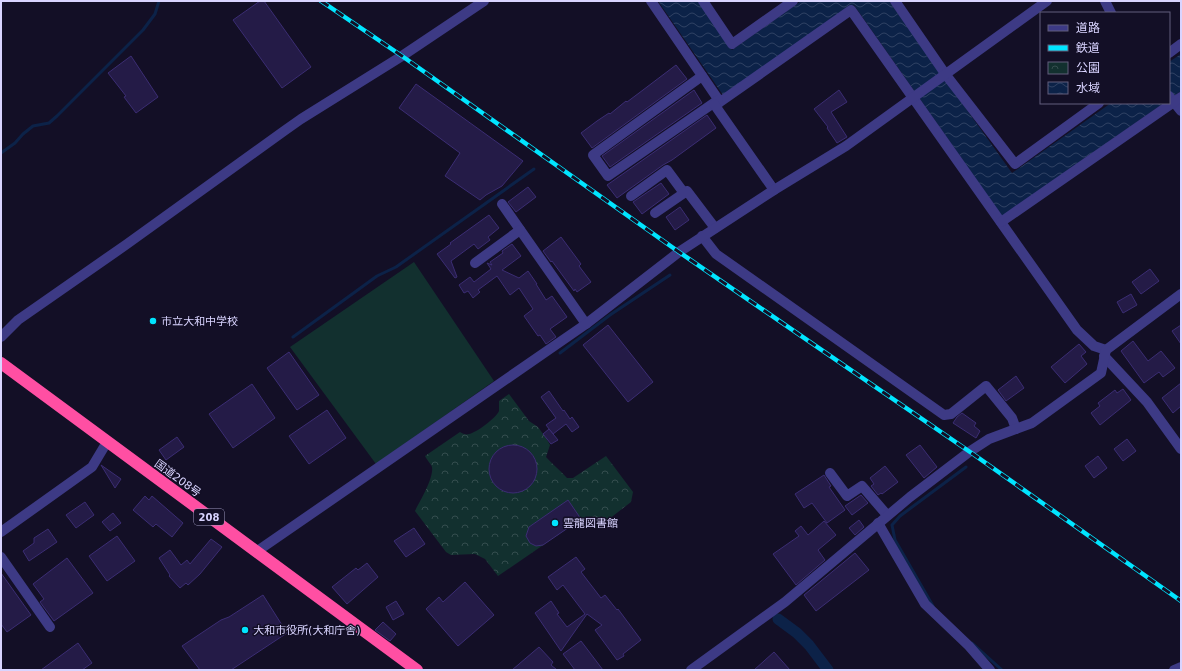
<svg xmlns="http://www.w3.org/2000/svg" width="1182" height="671" font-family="'DejaVu Sans','Noto Sans JP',sans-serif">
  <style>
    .park { fill: url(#park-crowns) }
    .garden { fill: #12302f }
    .water { fill: url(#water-waves) }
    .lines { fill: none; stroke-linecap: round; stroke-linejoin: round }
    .stream { stroke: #0c2248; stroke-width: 3 }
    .canal { stroke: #0c2248; stroke-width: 11 }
    .building { fill: #241b47; stroke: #3b2d73 }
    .minor { stroke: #3d3a85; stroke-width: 10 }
    .highway { stroke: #ff4fa3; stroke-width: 12 }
    .rail-casing { stroke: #00e5ff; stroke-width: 4.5 }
    .rail { stroke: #130f26; stroke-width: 3; stroke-dasharray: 9; stroke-linecap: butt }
    .poi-dot { fill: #00e5ff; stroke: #130f26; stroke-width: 1.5 }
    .labels { text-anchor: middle; stroke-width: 3; stroke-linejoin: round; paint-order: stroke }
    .shield { fill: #130f26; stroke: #9e99be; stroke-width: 1 }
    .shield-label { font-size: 10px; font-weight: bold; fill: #d9d4ff }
    .poi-label { font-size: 11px; fill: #d9d4ff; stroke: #130f26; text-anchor: start }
    .street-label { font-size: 11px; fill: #d9d4ff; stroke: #130f26 }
  </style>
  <defs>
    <pattern id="park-crowns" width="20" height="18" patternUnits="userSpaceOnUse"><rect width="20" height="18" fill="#12302f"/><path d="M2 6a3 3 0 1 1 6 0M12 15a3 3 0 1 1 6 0" fill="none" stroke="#344d4e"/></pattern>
    <pattern id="water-waves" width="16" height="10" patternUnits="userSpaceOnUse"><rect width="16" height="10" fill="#0c2248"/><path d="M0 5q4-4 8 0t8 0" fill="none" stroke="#2f4163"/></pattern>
  </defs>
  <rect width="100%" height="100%" fill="#130f26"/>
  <path class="park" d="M509 394 529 421 538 427 546 438 550 445 546 457C553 465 560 470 567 478H573L606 456 633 492 631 502 596 529 589 520 584 523 581 519 498 576 485 559 475 554 451 555 446 552 415 511C420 501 434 478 432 467 431 464 427 460 425 456L460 432C463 434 466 435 469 434 476 433 496 418 499 411 499 408 499 404 499 401Z"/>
  <polygon class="garden" points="414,262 494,381 376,464 290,347"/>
  <g class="water">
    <polygon points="658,1 698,1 732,50 801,1 889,1 1012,173 1111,103 1164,103 1002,216 854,5 723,95"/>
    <polygon points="1181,54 1181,91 1169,99 1169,62"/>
  </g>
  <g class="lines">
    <g class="stream">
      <polyline points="1,153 15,143 23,134 33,126 49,123 57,116 143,30 155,14 159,1"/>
      <polyline points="293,337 377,276 396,267 534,169"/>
      <polyline points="560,353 610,315 670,275"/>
      <polyline points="933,606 895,540 892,525 900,516 966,467"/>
      <polyline points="972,643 1002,670"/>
    </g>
    <polyline class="canal" points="778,619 797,633 809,645 828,670"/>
  </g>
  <g class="building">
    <polygon points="260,1 264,1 311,67 282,88 233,20"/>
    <polygon points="131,56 158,97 136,113 124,97 126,96 108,73"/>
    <polygon points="676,65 687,79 592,148 581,133 597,121 609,113 610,114 626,101 627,102 643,90"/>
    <polygon points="416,84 523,161 502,186 486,195 480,200 445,176 460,153 399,108"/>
    <polygon points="694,90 702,103 610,167 602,156"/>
    <polygon points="839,90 847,102 831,112 847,137 837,143 827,128 828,127 814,109"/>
    <polygon points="707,115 716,128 672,160 663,165 617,198 607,185"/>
    <polygon points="661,183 669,194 642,214 633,202"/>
    <polygon points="528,187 536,197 516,212 508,202"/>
    <polygon points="680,207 689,220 675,230 666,217"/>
    <polygon points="489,215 499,228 488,237 490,240 478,249 474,244 451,261 457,277 455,278 437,254 451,244 450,243"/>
    <polygon points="561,237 581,264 579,266 591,282 577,292 575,289 574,291 552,261 551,262 543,251"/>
    <polygon points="512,244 521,256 502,270 519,278 528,271 537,284 536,284 546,300 552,296 567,317 550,329 556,337 546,344 540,335 538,336 524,316 533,309 519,288 510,295 497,276 478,290 480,292 473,298 468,291 464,293 459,285 470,277 474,282 491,269 487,263 492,265 490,262 503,253 502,251"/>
    <polygon points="1150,269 1159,281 1141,294 1132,282"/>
    <polygon points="1131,294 1137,305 1123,313 1117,302"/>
    <polygon points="608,325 653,382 628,402 583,345"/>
    <polygon points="1181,325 1181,344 1172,331"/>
    <polygon points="1133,341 1148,361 1161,351 1175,368 1163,377 1159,372 1144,383 1121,351"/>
    <polygon points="1079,344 1086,352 1081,356 1087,364 1065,383 1051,367"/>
    <polygon points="289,352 319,395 297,410 267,368"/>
    <polygon points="1016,376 1024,388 1006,401 998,390"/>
    <polygon points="1181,383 1181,406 1173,413 1162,398"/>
    <polygon points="252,384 275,418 233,448 209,414"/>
    <polygon points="1123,389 1131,400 1100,425 1091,413 1100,406 1098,403 1115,390 1117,393"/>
    <polygon points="549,391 563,411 564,410 570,419 572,417 579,427 572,432 566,424 553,434 546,425 556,418 541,397"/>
    <polygon points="327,410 346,438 309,464 289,436"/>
    <polygon points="962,413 976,423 974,426 980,431 976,438 953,423 957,417"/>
    <polygon points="549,429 558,440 551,444 543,434"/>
    <polygon points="177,437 184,447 166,460 159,450"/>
    <polygon points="1127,439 1136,451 1123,461 1114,449"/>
    <polygon points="920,445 937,467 924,478 906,455"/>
    <circle cx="513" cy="469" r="24"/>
    <polygon points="1098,456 1107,468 1094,478 1085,466"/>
    <polygon points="101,465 121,479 115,488"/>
    <polygon points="885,466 898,482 882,494 881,493 878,495 871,486 874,484 870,478"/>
    <polygon points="824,475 831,486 829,487 845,510 827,523 812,503 804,508 795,494"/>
    <polygon points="861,495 868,503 852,515 845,506"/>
    <polygon points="145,496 149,500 152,496 183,523 172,537 156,524 153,527 133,510"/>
    <polygon points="568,500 581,519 543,545 536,546 530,543 526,536 529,527"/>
    <polygon points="85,502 94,515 76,528 66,515"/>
    <polygon points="113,513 121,523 110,531 102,522"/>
    <polygon points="859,520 864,527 855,535 849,528"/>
    <polygon points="824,521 836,535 818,550 825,560 796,585 773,554 799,536 795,531 801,526 808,535"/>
    <polygon points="414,528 425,544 406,557 394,541"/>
    <polygon points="48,529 57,542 29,561 23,551 34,543 34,538"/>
    <polygon points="117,536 135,561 107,581 89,556"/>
    <polygon points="211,539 222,547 200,574 188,585 186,583 180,588 169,576 170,575 159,558 170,550 181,565 187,560 190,564"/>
    <polygon points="855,553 869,570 816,611 804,595"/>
    <polygon points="576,557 585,569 581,572 601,598 605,595 617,610 618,609 641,640 623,654 624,656 617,660 595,630 602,625 587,614 561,651 535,613 551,601 559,613 557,614 567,627 585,614 563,585 557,590 548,577"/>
    <polygon points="67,558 93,593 54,621 40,602 44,599 33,584"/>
    <polygon points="367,563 378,577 347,604 332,587 356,568 358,570"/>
    <polygon points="1,573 31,615 7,632 1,624"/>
    <polygon points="465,582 494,615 458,646 426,609 439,597 443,602"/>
    <polygon points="263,595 287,633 231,670 200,670 182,646 221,620 229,617"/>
    <polygon points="396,601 404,614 393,620 386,607"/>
    <polygon points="383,622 396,634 390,641 375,630"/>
    <polygon points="581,641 603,670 575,670 563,654"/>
    <polygon points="78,643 92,663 82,670 41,670"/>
    <polygon points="539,647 553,662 551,665 557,670 512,670"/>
    <polygon points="774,652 790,670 754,670"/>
  </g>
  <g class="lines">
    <g class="minor">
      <polyline points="651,1 720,102 851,10 1077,330 1094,346 1106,350"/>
      <polyline points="703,1 732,44 793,1"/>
      <polyline points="895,1 946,75 1015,164 1099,103"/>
      <polyline points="1105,1 1111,13"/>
      <polyline points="1169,53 1181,44"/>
      <polyline points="702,76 593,155 608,176 718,100"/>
      <polyline points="1169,96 1181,111"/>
      <polyline points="714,104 774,190"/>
      <polyline points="631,196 667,170 684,193"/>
      <polyline points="502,204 586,324"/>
      <polyline points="655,213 687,191 715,228"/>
      <polyline points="1001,222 1181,97"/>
      <polyline points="702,236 716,254 944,415 951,414 986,386 1012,418 1016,429"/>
      <polyline points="475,263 520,230"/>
      <polyline points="1,337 18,320 127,244 284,131 301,119 402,56 484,1"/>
      <polyline points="1104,356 1147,402 1181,449"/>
      <polyline points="830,473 847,496 862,486 887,515"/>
      <polyline points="878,523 925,604 969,646 990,670"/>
      <polyline points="1,532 92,467 107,442"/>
      <polyline points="256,552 586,324 679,252 774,190 846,146 1047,1"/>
      <polyline points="1,557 50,627"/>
      <polyline points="691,670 785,602 910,497 969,452 989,439 1032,423 1101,373 1106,350 1181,294"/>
      <polyline points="1174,670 1181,667"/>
    </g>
    <polyline class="highway" points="1,363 417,670"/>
    <g class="rail-casing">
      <polyline id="rail" points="321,1 402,56 679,252 973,454 1181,601"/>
    </g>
    <use href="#rail" class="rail"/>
  </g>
  <g class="poi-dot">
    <circle cx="153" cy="321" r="4"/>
    <circle cx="555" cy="523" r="4"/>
    <circle cx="245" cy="630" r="4"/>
  </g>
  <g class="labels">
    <rect class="shield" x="194" y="509" width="30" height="16" rx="3"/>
    <g class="shield-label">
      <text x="209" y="521">208</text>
    </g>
    <g class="poi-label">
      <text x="161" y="325">市立大和中学校</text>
      <text x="563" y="527">雲龍図書館</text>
      <text x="253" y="634">大和市役所(大和庁舎)</text>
    </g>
    <g class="street-label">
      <text transform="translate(178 478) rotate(36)" y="4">国道208号</text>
    </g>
  </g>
  <rect width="1182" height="671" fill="none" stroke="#d9d4ff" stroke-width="4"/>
  <rect x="1040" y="12" width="130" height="92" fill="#130f26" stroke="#625e7d"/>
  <rect x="1048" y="25" width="20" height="6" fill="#3d3a85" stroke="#625e7d"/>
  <text x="1076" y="32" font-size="12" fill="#d9d4ff">道路</text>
  <rect x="1048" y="45" width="20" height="6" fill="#00e5ff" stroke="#625e7d"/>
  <text x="1076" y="52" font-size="12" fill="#d9d4ff">鉄道</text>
  <rect x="1048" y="62" width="20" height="12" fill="url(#park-crowns)" stroke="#625e7d"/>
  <text x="1076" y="72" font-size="12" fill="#d9d4ff">公園</text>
  <rect x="1048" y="82" width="20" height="12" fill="url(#water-waves)" stroke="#625e7d"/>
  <text x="1076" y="92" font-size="12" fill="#d9d4ff">水域</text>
</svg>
